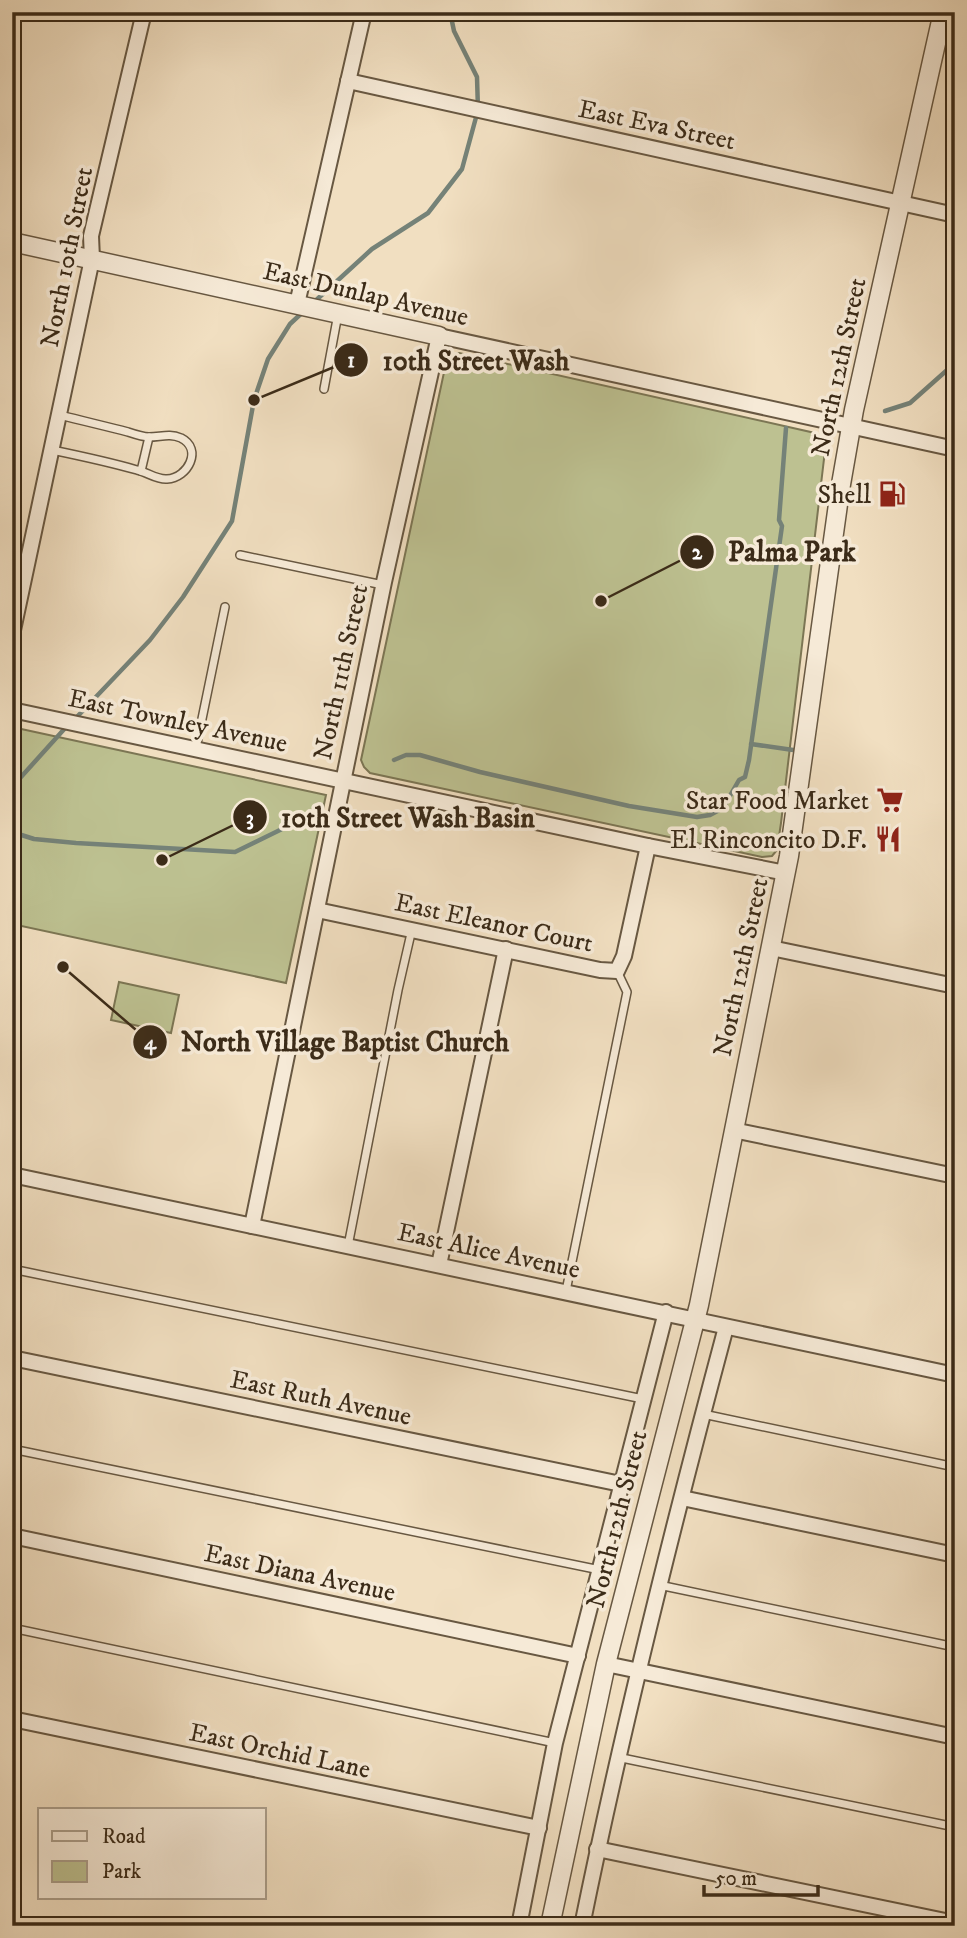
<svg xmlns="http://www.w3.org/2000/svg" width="967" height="1938" font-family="'IM FELL DW Pica',serif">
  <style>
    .green { fill: #bdc191; stroke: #7c7654; stroke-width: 2 }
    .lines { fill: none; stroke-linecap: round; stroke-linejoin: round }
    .stream { stroke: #758278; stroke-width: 4.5 }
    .service-casing { stroke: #685842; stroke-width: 10 }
    .minor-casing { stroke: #685842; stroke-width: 18 }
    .tertiary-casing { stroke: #685842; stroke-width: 21 }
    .service { stroke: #f6ead7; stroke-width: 7 }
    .minor { stroke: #f6ead7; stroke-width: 14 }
    .tertiary { stroke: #f6ead7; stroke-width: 18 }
    .labels { text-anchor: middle; stroke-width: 7; stroke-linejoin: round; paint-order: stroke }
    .street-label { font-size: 26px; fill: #3b2b18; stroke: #f6ead7 }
    .poi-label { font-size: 26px; fill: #3b2b18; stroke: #f6ead7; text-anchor: end }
    .leader { fill: none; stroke: #3b2b18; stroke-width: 2.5 }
    .callout-dot { fill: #3b2b18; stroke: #f6ead7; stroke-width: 2.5 }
    .mark-label { font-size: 21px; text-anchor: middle; font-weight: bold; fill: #fff }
    .callout-label { font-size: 28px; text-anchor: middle; font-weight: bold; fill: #3b2b18; stroke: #f6ead7; stroke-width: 7; stroke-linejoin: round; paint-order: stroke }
  </style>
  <rect width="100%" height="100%" fill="#f1dfc1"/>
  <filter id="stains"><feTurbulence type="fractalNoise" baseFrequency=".00286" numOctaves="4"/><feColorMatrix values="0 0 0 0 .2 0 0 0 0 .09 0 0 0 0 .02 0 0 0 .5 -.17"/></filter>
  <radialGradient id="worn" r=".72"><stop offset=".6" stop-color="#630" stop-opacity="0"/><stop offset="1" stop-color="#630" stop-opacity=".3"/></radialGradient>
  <g class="green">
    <polygon points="459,353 815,433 826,442 781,823 777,850 772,856 762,857 370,773 364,767 361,760 446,363 450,355"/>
    <polygon points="12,727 326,795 286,983 12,924"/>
    <polygon points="119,982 179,995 171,1033 111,1020"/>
  </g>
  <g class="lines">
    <g class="stream">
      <polyline points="313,303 372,249 428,213 462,169 478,110 477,77 454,31 450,12"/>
      <polyline points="885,411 910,403 955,363"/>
      <polyline points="74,720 150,640 183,597 232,521 254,400 268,359 290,324 304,311"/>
      <polyline points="751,744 800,751"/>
      <polyline points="394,760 406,755 420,755 480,772 629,806 697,817 710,815 723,808 739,780 745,777 749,760 782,526 779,520 786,428"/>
      <polyline points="12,787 67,726"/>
      <polyline points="12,832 34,839 76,843 235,852 280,830 303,815"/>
    </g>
    <g class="service-casing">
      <g id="service">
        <polyline points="324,389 338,314"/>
        <path d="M52 450C81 456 109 462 137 470 147 472 157 480 167 479 188 478 203 449 181 438 169 433 161 437 149 437 143 437 134 434 128 432 105 426 83 421 60 415"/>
        <polyline points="141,471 149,437"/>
        <polyline points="240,555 383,585"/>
        <polyline points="196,748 225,607"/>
        <polyline points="348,1246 398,990 412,929"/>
        <polyline points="12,1269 643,1399"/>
        <polyline points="566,1291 627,992 617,971"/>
        <polyline points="703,1414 955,1467"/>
        <polyline points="12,1449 600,1570"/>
        <polyline points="659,1585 955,1647"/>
        <polyline points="12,1628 555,1743"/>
        <polyline points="617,1757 955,1827"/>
      </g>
    </g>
    <g class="minor-casing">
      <g id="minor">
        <polyline points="348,81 955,215"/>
        <polyline points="297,304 364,12"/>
        <polyline points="12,635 92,259 91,236 144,12"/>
        <polyline points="12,710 648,846 786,873"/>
        <polyline points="317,910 600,970 617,971 624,956 648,846"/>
        <polyline points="771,948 955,986"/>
        <polyline points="733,1130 955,1176"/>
        <polyline points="12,1175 955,1375"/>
        <polyline points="252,1226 384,582 439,336 955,449"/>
        <polyline points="439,1265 506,949"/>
        <polyline points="12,1358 621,1484"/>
        <polyline points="682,1498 955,1555"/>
        <polyline points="12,1536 578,1656"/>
        <polyline points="606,1664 955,1737"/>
        <polyline points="12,1719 539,1828"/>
        <polyline points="597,1849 955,1923"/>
        <polyline points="519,1926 555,1743 666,1312"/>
        <path d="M582 1926C623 1724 673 1525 726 1327"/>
      </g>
    </g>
    <g class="tertiary-casing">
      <g id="tertiary">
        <polyline points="12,242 439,336"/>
        <polyline points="550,1926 606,1664 699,1305 789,856 840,490 854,410 943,12"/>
      </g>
    </g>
    <use href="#service" class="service"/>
    <use href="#minor" class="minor"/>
    <use href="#tertiary" class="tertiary"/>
  </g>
  <defs>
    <g id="fuel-bare" transform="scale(2.1)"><path d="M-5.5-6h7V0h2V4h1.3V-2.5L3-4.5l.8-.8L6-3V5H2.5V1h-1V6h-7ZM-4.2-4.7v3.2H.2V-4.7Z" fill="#8f2418" stroke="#f6ead7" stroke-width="2.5" paint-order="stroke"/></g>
    <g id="supermarket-bare" transform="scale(2.1)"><path d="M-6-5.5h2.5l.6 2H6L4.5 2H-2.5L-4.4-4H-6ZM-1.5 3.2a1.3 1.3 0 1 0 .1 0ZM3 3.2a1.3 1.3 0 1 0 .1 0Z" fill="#8f2418" stroke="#f6ead7" stroke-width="2.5" paint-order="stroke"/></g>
    <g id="restaurant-bare" transform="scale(2.1)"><path d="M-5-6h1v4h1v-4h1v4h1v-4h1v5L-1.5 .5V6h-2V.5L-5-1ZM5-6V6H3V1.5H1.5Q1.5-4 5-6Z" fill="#8f2418" stroke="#f6ead7" stroke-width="2.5" paint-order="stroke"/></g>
  </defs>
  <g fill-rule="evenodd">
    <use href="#fuel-bare" x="892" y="494"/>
    <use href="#supermarket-bare" x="890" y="800"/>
    <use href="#restaurant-bare" x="888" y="839"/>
  </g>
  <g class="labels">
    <g class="street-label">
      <text transform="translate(657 124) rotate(12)" y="9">East Eva Street</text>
      <text transform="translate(66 257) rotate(-79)" y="9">North 10th Street</text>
      <text transform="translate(366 293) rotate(13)" y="9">East Dunlap Avenue</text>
      <text transform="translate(838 367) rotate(-78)" y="9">North 12th Street</text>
      <text transform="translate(340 672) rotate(-78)" y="9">North 11th Street</text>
      <text transform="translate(178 720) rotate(12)" y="9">East Townley Avenue</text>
      <text transform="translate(494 922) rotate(12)" y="9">East Eleanor Court</text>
      <text transform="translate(740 967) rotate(-78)" y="9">North 12th Street</text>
      <text transform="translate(489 1250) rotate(12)" y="9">East Alice Avenue</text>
      <text transform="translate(321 1397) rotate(12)" y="9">East Ruth Avenue</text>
      <text transform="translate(616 1519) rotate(-76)" y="9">North 12th Street</text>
      <text transform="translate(300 1572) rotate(12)" y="9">East Diana Avenue</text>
      <text transform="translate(280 1750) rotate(12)" y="9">East Orchid Lane</text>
    </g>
    <g class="poi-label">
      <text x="871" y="503">Shell</text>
      <text x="869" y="809">Star Food Market</text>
      <text x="867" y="848">El Rinconcito D.F.</text>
    </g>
  </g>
  <path class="leader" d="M254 400L351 360M601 601L697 552M162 860L250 817M63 967L150 1042"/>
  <g class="callout-dot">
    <circle cx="254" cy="400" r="7"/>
    <circle cx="601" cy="601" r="7"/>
    <circle cx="162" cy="860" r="7"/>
    <circle cx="63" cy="967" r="7"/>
    <circle cx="351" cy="360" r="18"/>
    <circle cx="697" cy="552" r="18"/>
    <circle cx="250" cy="817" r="18"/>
    <circle cx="150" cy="1042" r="18"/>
  </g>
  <g class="mark-label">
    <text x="351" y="367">1</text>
    <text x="697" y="559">2</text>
    <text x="250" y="825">3</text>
    <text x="150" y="1049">4</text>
  </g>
  <g class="callout-label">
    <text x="476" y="370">10th Street Wash</text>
    <text x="792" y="561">Palma Park</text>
    <text x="408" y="827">10th Street Wash Basin</text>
    <text x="345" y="1051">North Village Baptist Church</text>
  </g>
  <rect width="967" height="1938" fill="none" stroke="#f1dfc1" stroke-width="42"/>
  <rect x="14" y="14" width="939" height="1910" fill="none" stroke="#3b2b18" stroke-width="3.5"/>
  <rect x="21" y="21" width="925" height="1896" fill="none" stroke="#3b2b18" stroke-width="2"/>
  <rect x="38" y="1808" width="228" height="91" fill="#f6ead7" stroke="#ab9e8b" stroke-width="2"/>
  <rect x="52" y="1831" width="35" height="10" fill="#f6ead7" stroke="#ab9e8b" stroke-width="2"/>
  <text x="102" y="1843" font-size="21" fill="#3b2b18">Road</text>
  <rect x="52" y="1861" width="35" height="21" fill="#bdc191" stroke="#ab9e8b" stroke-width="2"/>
  <text x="102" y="1878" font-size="21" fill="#3b2b18">Park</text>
  <path d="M704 1885v10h114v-10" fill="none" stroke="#3b2b18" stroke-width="3.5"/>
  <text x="715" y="1885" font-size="21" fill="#3b2b18" stroke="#f6ead7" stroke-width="5" paint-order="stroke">50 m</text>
  <rect width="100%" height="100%" filter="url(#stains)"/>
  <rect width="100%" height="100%" fill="url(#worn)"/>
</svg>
